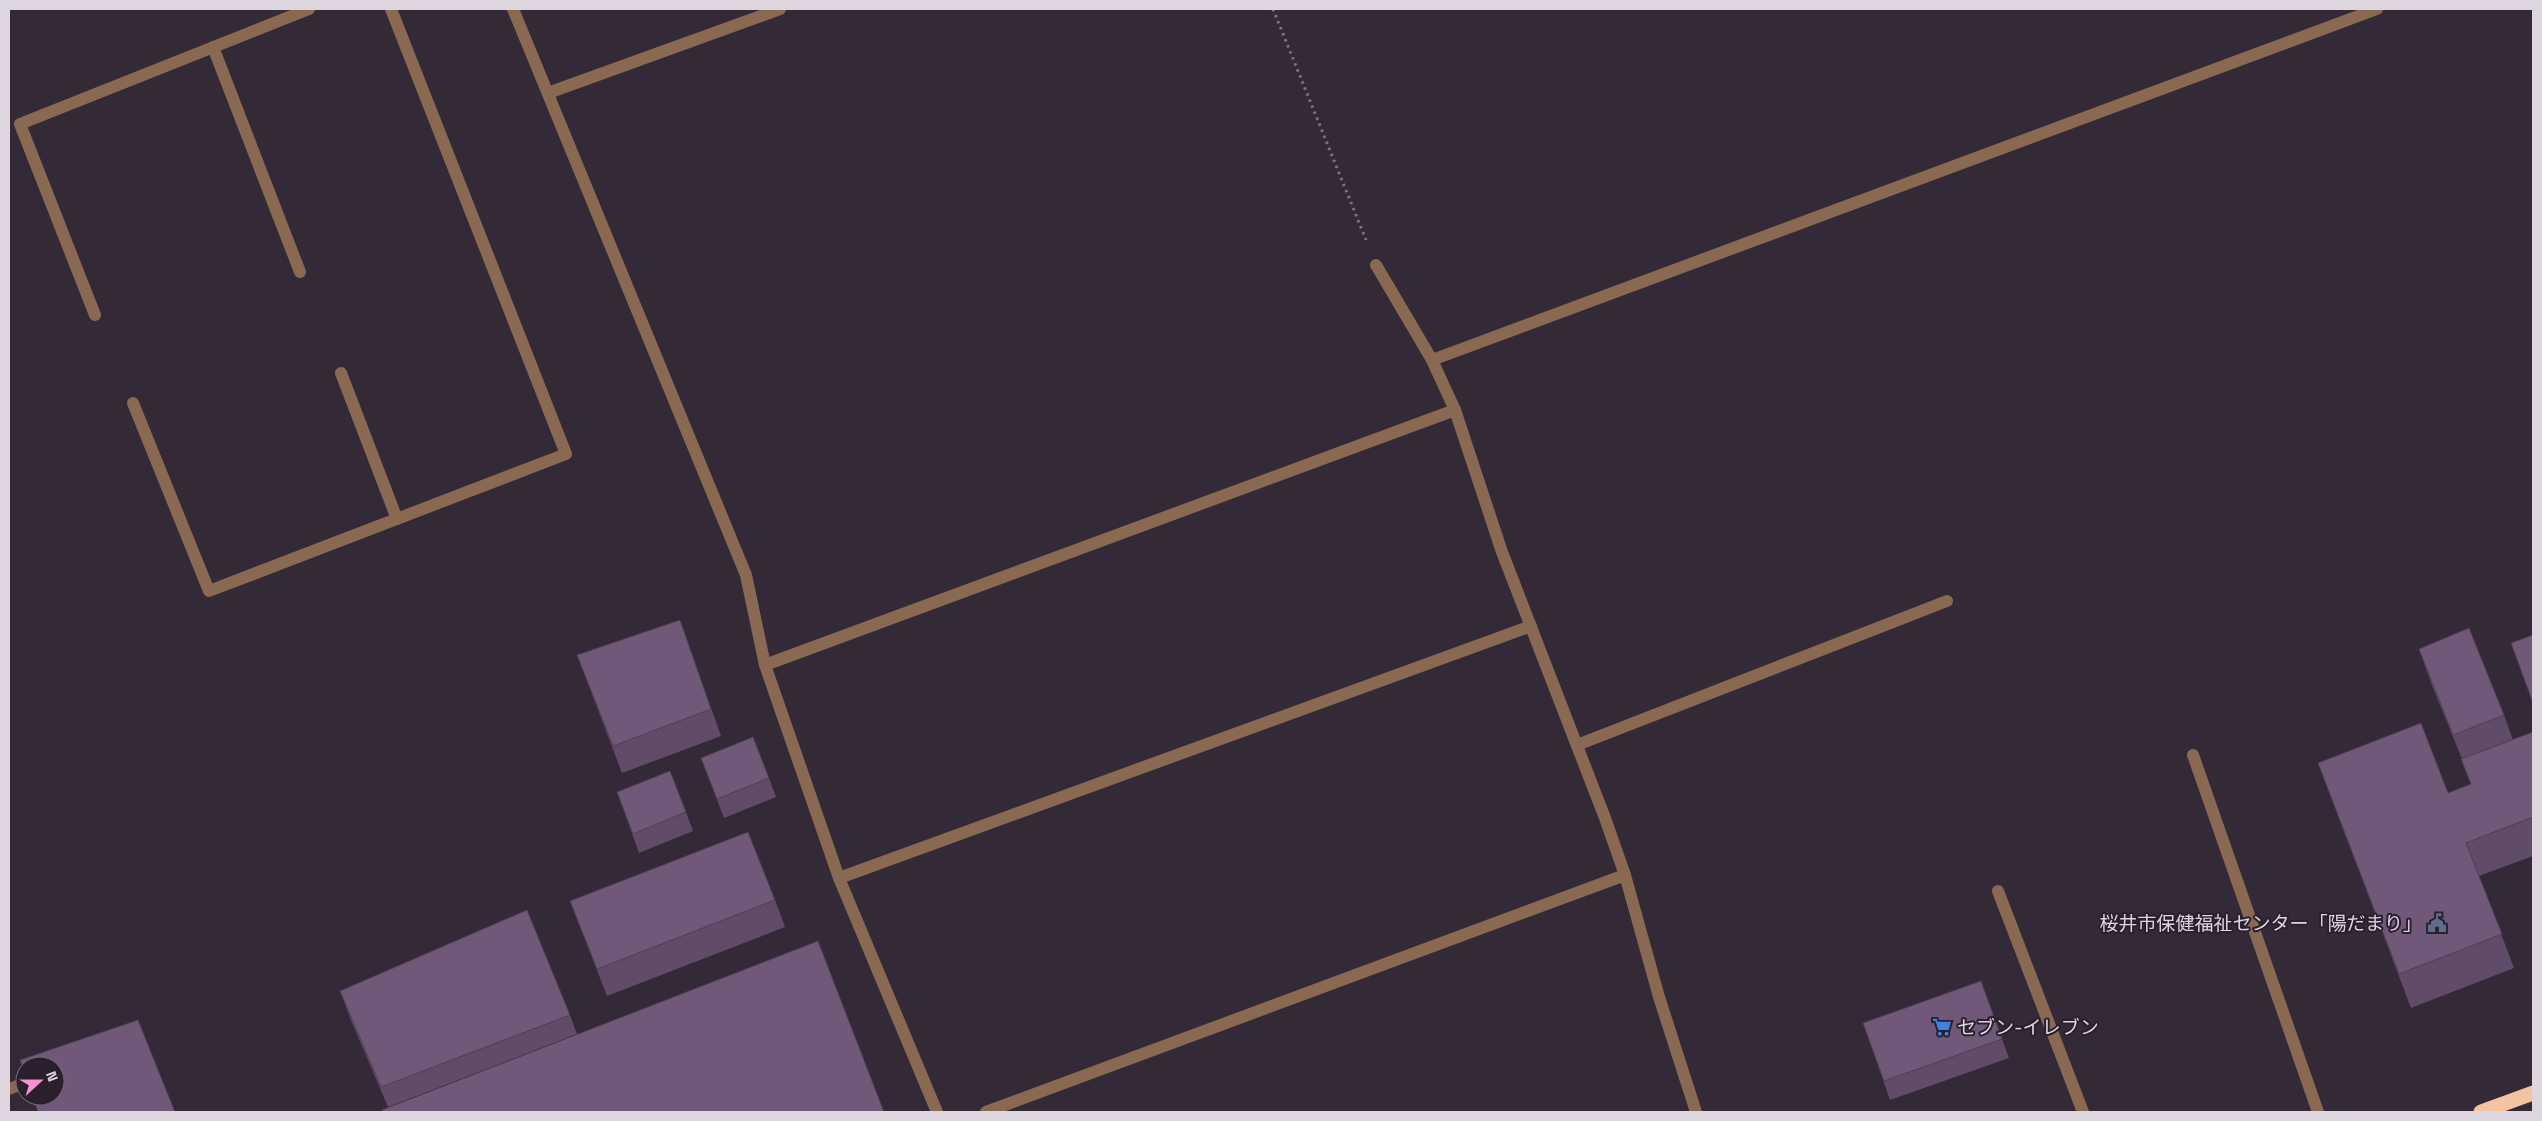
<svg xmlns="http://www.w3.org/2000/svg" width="2542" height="1121" font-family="'Space Grotesk','Noto Sans JP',sans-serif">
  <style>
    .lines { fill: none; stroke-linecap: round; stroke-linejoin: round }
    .path { stroke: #7b737e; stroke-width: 3; stroke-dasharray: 2.5 4; stroke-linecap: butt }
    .minor { stroke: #8a6952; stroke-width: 12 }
    .highway { stroke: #f4c3a2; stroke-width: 15 }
    .wall { fill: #604c68 }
    .building { fill: #705879; stroke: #4e3e55 }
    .labels { text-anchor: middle; stroke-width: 4; stroke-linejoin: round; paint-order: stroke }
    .poi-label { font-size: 19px; fill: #ddd6df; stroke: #291f2d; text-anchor: end }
  </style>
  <rect width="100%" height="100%" fill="#332937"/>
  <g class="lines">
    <polyline class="path" points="1273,9 1366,240"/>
    <g class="minor">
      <polyline points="513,9 746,575 765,665 839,878 937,1112"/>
      <polyline points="213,47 300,272"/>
      <polyline points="548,93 780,9"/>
      <polyline points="1376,265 1432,360 1455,410 1502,552 1605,818 1625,875 1659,997 1696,1112"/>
      <polyline points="95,315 20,124 309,9"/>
      <polyline points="1432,360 2377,9"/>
      <polyline points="341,373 397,519"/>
      <polyline points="133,403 209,591 566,454 391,9"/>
      <polyline points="765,665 1455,410"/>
      <polyline points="1577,745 1947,601"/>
      <polyline points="2193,755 2318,1112"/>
      <polyline points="839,878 1531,626"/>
      <polyline points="1998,891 2083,1112"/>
      <polyline points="9,1089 25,1083"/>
      <polyline points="986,1112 1625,875"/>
    </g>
    <polyline class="highway" points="2481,1112 2533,1093"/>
  </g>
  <g class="wall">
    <polygon points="680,620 721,736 622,773 577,655"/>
    <polygon points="2419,649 2504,715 2513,740 2533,732 2533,856 2479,876 2514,968 2411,1008 2318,763 2448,793 2471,785 2462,759 2431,683"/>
    <polygon points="701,758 769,778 776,797 724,818"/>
    <polygon points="617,792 686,812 693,831 639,853"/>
    <polygon points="775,900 785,927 607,996 570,901"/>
    <polygon points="1981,981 2009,1058 1890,1100 1863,1023"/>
    <polygon points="340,991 570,1015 577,1034 388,1107 350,1018"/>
  </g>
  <g class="building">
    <polygon points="680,620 711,709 613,746 577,655"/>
    <polygon points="2469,628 2504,715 2453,735 2419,649"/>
    <polygon points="2533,635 2533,703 2511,643"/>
    <polygon points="2421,723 2448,793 2471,784 2461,759 2533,732 2533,817 2466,843 2502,934 2399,974 2318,763"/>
    <polygon points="753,737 769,778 717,799 701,758"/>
    <polygon points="670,771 686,812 633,834 617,792"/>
    <polygon points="748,832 775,900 597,969 570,901"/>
    <polygon points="527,910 570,1015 381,1087 340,991"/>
    <polygon points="818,941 884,1112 383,1112 382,1110"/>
    <polygon points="1981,981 2002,1039 1884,1081 1863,1023"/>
    <polygon points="138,1020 175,1112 38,1112 33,1096 55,1096 55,1066 25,1066 25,1074 20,1060"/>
  </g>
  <defs>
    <g id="civic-bare" transform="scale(1.5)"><path d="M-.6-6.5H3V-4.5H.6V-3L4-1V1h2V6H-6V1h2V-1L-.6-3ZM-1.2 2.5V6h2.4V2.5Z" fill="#5c6f8a" stroke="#291f2d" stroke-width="2.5" paint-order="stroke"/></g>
    <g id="supermarket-bare" transform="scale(1.5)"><path d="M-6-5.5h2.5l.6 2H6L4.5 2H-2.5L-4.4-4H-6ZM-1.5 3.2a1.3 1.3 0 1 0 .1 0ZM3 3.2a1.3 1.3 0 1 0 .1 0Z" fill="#3f7fe0" stroke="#291f2d" stroke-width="2.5" paint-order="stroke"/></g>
  </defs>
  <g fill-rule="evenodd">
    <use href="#civic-bare" x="2437" y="923"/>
    <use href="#supermarket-bare" x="1942" y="1027"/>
  </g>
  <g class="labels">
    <g class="poi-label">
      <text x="2422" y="930">桜井市保健福祉センター「陽だまり」</text>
      <text x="1957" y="1034" text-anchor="start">セブン-イレブン</text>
    </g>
  </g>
  <rect width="2542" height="1121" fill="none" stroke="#ddd6df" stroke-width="20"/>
  <g transform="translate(40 1081) rotate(69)"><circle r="24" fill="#291f2d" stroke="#716874"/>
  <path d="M0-4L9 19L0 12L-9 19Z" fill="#f790ce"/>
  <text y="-8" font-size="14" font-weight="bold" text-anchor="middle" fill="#ddd6df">N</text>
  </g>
</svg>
